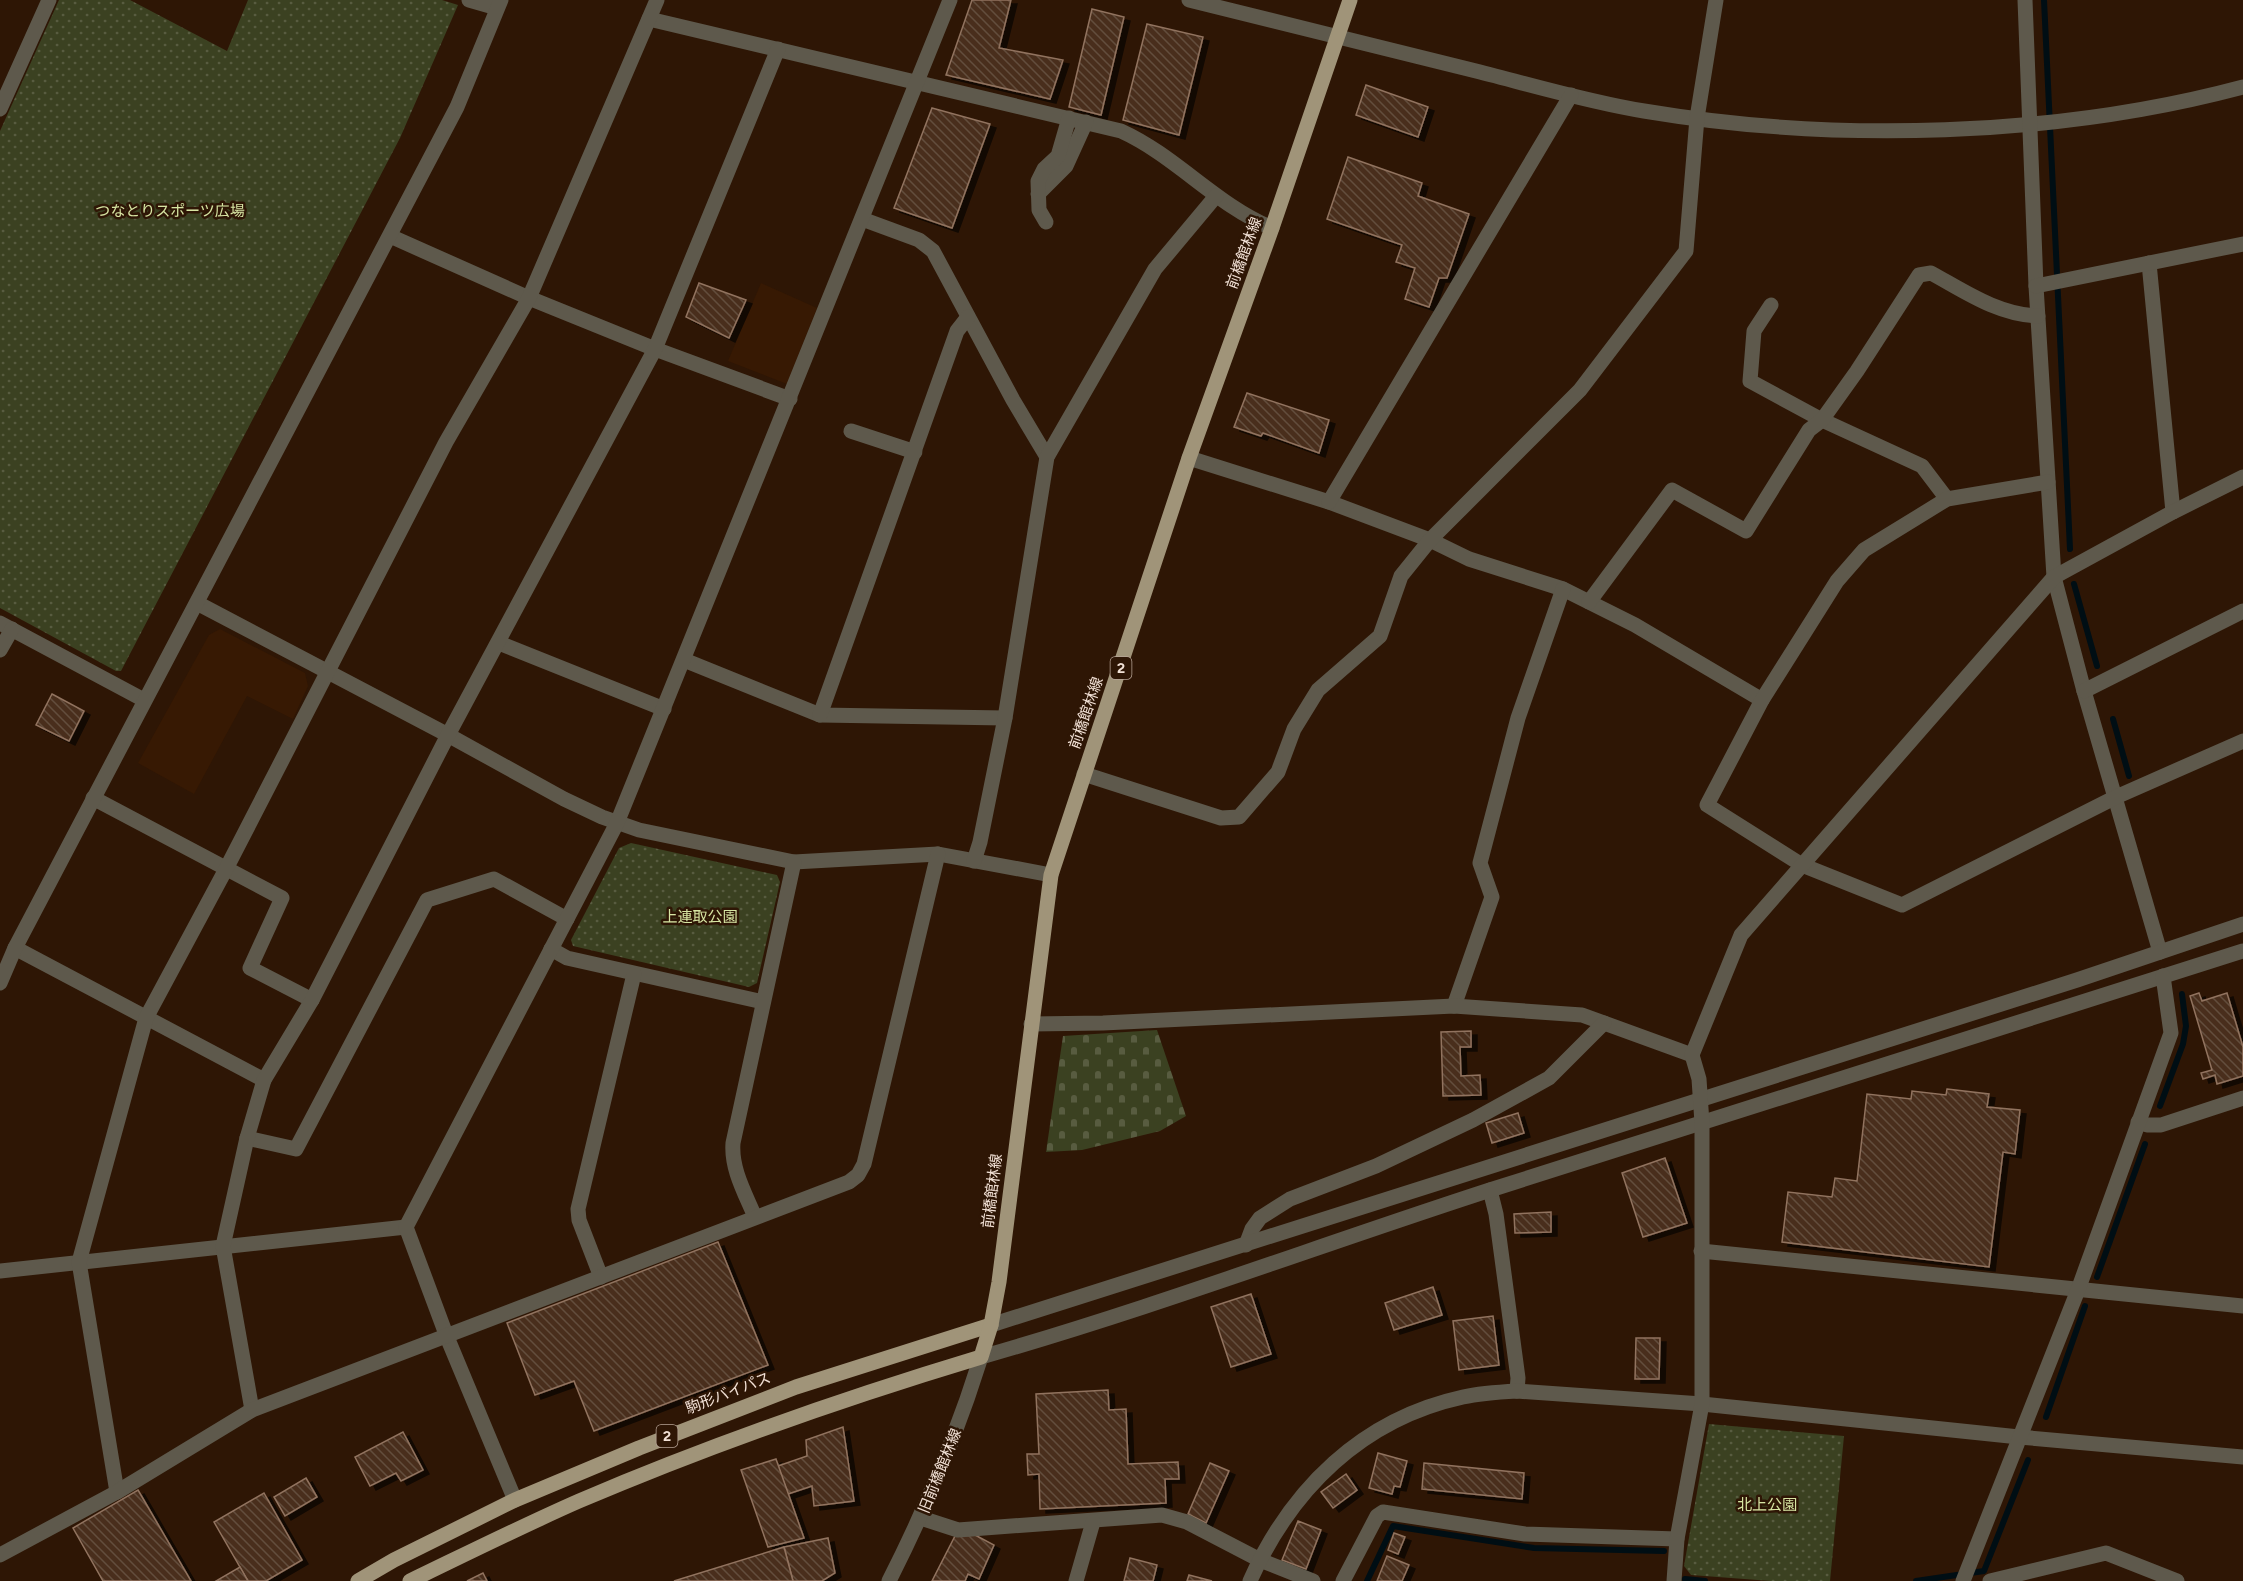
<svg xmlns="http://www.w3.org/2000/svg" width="2243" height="1581" font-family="Figtree,'Noto Sans JP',sans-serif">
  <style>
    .built { fill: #371903 }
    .grass { fill: url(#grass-dots) }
    .cemetery { fill: url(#cemetery-stones) }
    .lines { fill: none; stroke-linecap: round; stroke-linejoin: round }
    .stream { stroke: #000e14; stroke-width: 6 }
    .building { fill: url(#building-back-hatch); stroke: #91735f; stroke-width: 1.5; filter: url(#shadow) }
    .minor { stroke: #5e594c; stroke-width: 15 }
    .major { stroke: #a09479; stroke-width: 15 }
    .labels { text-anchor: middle; stroke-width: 5; stroke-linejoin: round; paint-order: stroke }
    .shield { fill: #2e1605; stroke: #b7a497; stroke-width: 1.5 }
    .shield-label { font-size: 14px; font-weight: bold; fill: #f2e1d6 }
    .park-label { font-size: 15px; fill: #d7e5a3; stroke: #2e1605 }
    .street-label { font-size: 15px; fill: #f2e1d6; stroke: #2e1605 }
  </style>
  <defs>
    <pattern id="grass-dots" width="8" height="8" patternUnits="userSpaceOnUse" patternTransform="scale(1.5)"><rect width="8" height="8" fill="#3b4121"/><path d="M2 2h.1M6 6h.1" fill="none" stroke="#585c40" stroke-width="1.8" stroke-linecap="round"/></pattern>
    <pattern id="cemetery-stones" width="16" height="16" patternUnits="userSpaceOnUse" patternTransform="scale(1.5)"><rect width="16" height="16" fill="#3b4121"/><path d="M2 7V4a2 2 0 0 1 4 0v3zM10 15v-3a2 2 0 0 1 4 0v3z" fill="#585c40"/></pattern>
    <pattern id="building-back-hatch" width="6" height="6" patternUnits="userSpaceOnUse" patternTransform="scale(1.5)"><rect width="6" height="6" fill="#492f1d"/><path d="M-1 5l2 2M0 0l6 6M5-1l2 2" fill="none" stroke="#644d3d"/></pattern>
    <filter id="shadow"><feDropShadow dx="6" dy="4" stdDeviation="0" flood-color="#0009"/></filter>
  </defs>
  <rect width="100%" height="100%" fill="#2e1605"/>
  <g class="built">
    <polygon points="761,283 817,308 787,384 728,361"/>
    <polygon points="220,629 305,673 308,686 293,719 247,696 194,794 138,763 209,635"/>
  </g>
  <g class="grass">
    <polygon points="59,0 130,0 227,51 248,0 442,0 458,5 400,138 121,671 116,671 0,608 0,131"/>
    <polygon points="631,843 777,875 780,882 757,983 749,987 573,946 571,940 619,848"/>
    <polygon points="1709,1424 1844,1436 1830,1581 1771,1581 1691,1575 1684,1566"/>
  </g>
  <polygon class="cemetery" points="1157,1030 1186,1116 1160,1131 1082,1150 1046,1152 1063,1036"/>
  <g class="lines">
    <g class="stream">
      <polyline points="2044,0 2070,549"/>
      <polyline points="2074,584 2097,666"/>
      <polyline points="2113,719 2129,776"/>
      <polyline points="2160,1106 2183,1044 2186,1026 2182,994"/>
      <polyline points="2097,1277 2145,1144"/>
      <polyline points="2046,1417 2085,1306"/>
      <polyline points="1685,1579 1705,1581"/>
      <polyline points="1367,1581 1393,1526 1534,1548 1664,1551"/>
      <polyline points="1916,1581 1984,1571 2028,1460"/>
    </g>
  </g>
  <g class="building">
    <polygon points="972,0 1011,0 999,48 1063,60 1050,99 946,75"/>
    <polygon points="1092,9 1124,17 1101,115 1069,107"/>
    <polygon points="1147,24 1203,37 1179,135 1123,120"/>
    <polygon points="1366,85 1428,107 1418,137 1356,115"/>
    <polygon points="932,108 990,124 952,228 894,208"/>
    <polygon points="1348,157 1422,183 1418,196 1469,214 1447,278 1439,278 1429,307 1405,299 1415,268 1396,262 1402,245 1327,219"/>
    <polygon points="699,283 746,300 729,338 686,317"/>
    <polygon points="1247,393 1329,420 1319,453 1263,433 1261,436 1234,427"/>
    <polygon points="52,694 84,711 69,741 36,725"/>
    <polygon points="2199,993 2202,1001 2227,993 2243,1047 2243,1076 2217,1084 2215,1075 2203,1079 2201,1073 2212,1070 2190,996"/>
    <polygon points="1471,1031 1471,1047 1460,1047 1461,1076 1480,1075 1481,1095 1443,1096 1441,1032"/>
    <polygon points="1947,1089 1989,1094 1987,1107 2020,1110 2015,1154 2003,1152 1989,1267 1782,1242 1788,1192 1832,1197 1835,1178 1857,1181 1867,1094 1911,1099 1912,1091 1946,1095"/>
    <polygon points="1518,1113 1524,1133 1492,1143 1486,1123"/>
    <polygon points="1665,1158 1687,1223 1643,1237 1622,1173"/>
    <polygon points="1551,1212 1551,1232 1515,1233 1514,1214"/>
    <polygon points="718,1242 768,1365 594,1431 574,1381 535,1395 507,1323"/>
    <polygon points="1433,1287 1442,1315 1394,1330 1385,1303"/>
    <polygon points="1251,1294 1271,1354 1231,1367 1211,1307"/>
    <polygon points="1493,1316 1499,1365 1459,1370 1453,1321"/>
    <polygon points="1636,1338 1660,1338 1659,1379 1635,1379"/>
    <polygon points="1108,1390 1109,1410 1126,1409 1128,1464 1178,1462 1179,1479 1165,1479 1166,1503 1040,1509 1039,1474 1028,1475 1027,1454 1039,1454 1036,1394"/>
    <polygon points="843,1427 854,1501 814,1506 812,1486 788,1494 778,1466 807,1456 806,1440"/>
    <polygon points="403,1432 423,1470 401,1481 396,1473 370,1486 355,1457"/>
    <polygon points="1378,1453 1407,1461 1400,1487 1394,1486 1392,1494 1369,1488"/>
    <polygon points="776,1459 804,1538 768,1547 741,1470"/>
    <polygon points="1210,1463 1229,1471 1206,1523 1188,1514"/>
    <polygon points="1424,1463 1524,1473 1522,1499 1422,1489"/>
    <polygon points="1346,1474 1357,1490 1333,1508 1321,1492"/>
    <polygon points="306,1478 317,1497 285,1516 274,1497"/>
    <polygon points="138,1490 191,1581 103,1581 73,1528"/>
    <polygon points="264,1493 302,1560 266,1581 248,1581 214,1522"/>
    <polygon points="1298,1521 1321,1530 1306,1569 1282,1560"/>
    <polygon points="1394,1533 1405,1537 1398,1554 1388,1550"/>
    <polygon points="975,1535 994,1545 979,1579 968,1574 965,1581 932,1581 955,1536"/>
    <polygon points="828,1538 835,1573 822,1581 793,1581 784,1547"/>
    <polygon points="784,1547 793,1581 674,1581"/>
    <polygon points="1387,1556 1409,1565 1402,1581 1377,1581"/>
    <polygon points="1130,1558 1157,1565 1153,1581 1124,1581"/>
    <polygon points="240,1567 248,1581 216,1581"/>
    <polygon points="483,1573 487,1581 467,1581"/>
    <polygon points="1189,1575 1212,1581 1187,1581"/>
  </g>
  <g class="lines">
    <g class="minor">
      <polyline points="469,0 497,8"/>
      <path d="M1189 0C1285 24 1380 47 1476 71 1532 85 1588 102 1644 111 1835 143 2056 137 2243 87"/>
      <polyline points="2025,0 2036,286 2054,577 2084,691 2160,952"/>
      <path d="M649 19 1121 131C1176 156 1216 205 1272 228"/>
      <polyline points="0,109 49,0"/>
      <polyline points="1038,194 1066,166 1086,122"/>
      <polyline points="862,219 919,240 933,251 1013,400 1047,457"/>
      <polyline points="1046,222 1039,210 1038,181 1044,169 1058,156 1069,118"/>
      <polyline points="390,236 529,298 655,349 790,399"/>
      <polyline points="2149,263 2173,512"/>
      <polyline points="2036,286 2243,244"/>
      <polyline points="1771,305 1754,331 1750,381 1822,420 1922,466 1947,499"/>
      <polyline points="851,431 915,452"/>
      <polyline points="1189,458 1329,502 1430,540 1469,559 1563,589 1635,625 1762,700"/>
      <polyline points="2048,482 1947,499 1864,550 1837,581 1762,700 1707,805 1802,865 1902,905 2116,797 2243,741"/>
      <polyline points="1329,502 1571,95"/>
      <path d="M1589 602 1672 490 1746 531 1809 430 1822 420 1857 371 1919 275 1931 273C1964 291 1998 315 2038 316"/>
      <polyline points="197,603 448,735 564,799 602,817 639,830 794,862 938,854 1051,875"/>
      <polyline points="0,623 144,700"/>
      <polyline points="499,643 664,709"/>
      <polyline points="0,650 12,629"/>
      <polyline points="684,660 820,715 1005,718"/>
      <polyline points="2084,691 2243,611"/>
      <polyline points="820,715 957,331 968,317"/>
      <polyline points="1084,774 1221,818 1239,817 1278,772 1294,729 1318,690 1380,636 1401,576 1430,540 1580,390 1686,251 1697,118 1716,0"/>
      <polyline points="93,798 282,898 250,968 312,1000"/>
      <polyline points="974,861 980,842 1005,718 1047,457 1155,269 1216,196"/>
      <polyline points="15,948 264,1080"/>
      <polyline points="551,949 567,958 763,1002"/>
      <polyline points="0,983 15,948 457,107 501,0"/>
      <polyline points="1454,1006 1492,897 1480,863 1518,718 1563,589"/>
      <polyline points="1031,1024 1103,1023 1454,1006 1582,1015 1692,1055"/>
      <polyline points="2138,1122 2147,1125 2161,1125 2243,1098"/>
      <polyline points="247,1138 296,1149 427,900 494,879 567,919"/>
      <polyline points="1490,1190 1496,1214 1518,1378 1517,1391"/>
      <path d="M755 1217C745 1193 731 1169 733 1143L794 862"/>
      <polyline points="1246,1245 1252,1229 1260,1218 1290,1199 1376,1166 1473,1120 1549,1078 1604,1023"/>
      <polyline points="1701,1251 2243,1306"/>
      <polyline points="0,1271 406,1227"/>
      <polyline points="601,1277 579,1220 578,1209 634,974"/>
      <polyline points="991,1325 2077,980 2243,924"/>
      <polyline points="252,1410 223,1246 247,1138 264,1080 312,1000 448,735 655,349 778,49"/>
      <polyline points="117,1492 79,1262 146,1018 226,869 446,442 529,298 657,0"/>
      <polyline points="515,1500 447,1337 406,1227 617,823 950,0"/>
      <polyline points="921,1518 958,1530 1162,1515 1187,1522 1260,1560 1313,1581"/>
      <polyline points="0,1555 117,1492 252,1410 849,1182 858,1175 864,1164 938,854"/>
      <path d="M889 1581C927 1506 956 1437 981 1357 1153 1308 1320 1245 1490 1190L2243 951"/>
      <polyline points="1076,1581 1093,1522"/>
      <path d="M1250 1581C1291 1489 1362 1419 1463 1397 1481 1393 1499 1392 1517 1391L1702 1404 2019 1437 2243 1457"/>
      <polyline points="1343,1581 1377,1516 1383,1512 1525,1534 1677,1539"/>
      <polyline points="1674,1581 1677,1539 1702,1404 1702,1123 1699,1079 1692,1055 1741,935 2054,577 2173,512 2243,477"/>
      <polyline points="1963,1581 2078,1290 2171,1033 2163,976"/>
      <polyline points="1990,1581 2106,1553 2177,1581"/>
    </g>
    <g class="major">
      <polyline points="358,1581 394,1560 515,1500 639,1448 796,1387 991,1325"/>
      <path d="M410 1581C466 1554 522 1526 579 1501 710 1445 845 1398 981 1357L991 1325 999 1282 1051 875 1189 458 1272 228 1350 0"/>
    </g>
  </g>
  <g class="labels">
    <g class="shield">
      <rect x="1110.5" y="657" width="21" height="22" rx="4.5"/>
      <rect x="656.5" y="1425" width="21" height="22" rx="4.5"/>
    </g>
    <g class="shield-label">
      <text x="1121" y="673">2</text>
      <text x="667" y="1441">2</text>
    </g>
    <g class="park-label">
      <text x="170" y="216">つなとりスポーツ広場</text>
      <text x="700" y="922">上連取公園</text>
      <text x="1767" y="1510">北上公園</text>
    </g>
    <g class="street-label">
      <text transform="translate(1244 253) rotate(-70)" y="5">前橋館林線</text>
      <text transform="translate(1086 713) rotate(-71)" y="5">前橋館林線</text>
      <text transform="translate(992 1191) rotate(-83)" y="5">前橋館林線</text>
      <text transform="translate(728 1393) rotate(-21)" y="5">駒形バイパス</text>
      <text transform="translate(940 1471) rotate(-68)" y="5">旧前橋館林線</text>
    </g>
  </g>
</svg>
